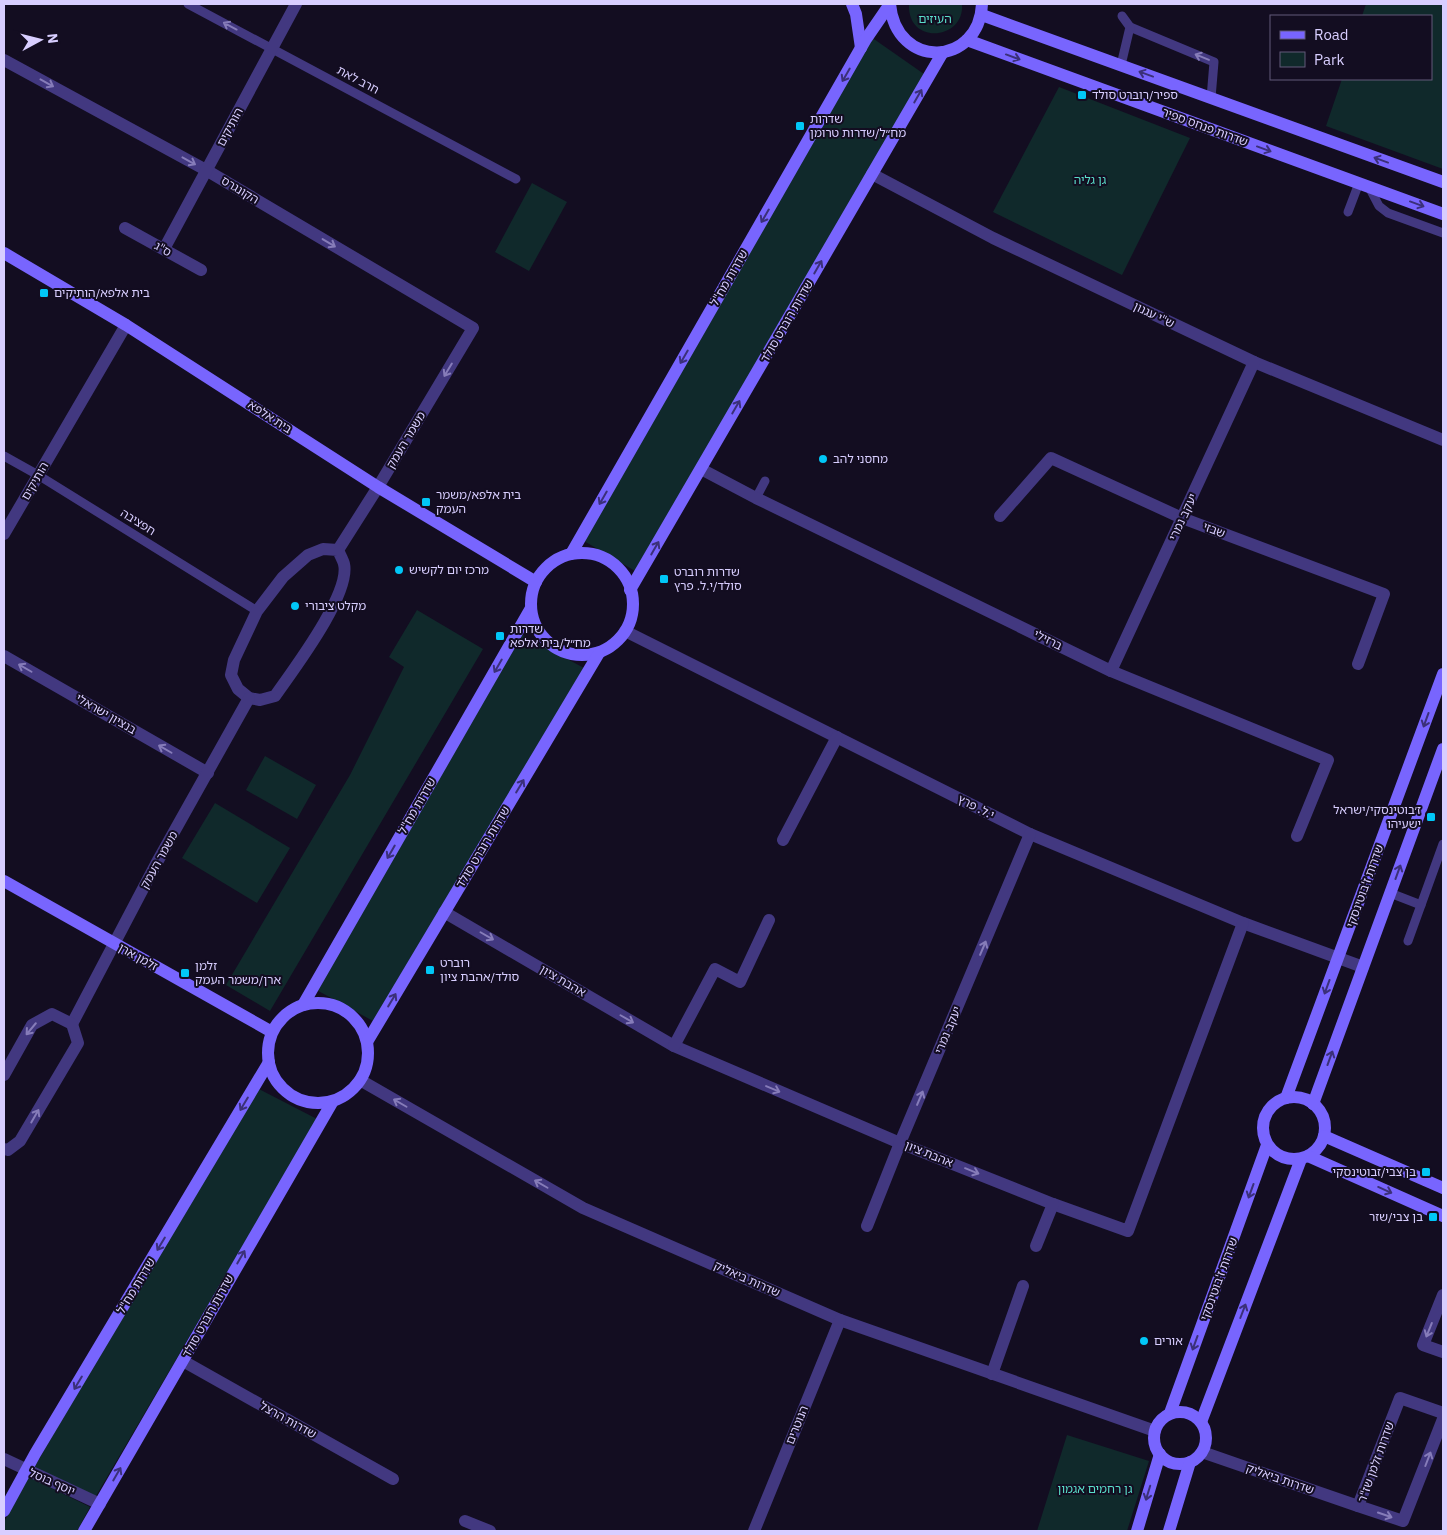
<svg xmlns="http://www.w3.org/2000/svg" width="1447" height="1535" font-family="'IBM Plex Sans','Noto Sans Hebrew',sans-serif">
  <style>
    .green { fill: #10292b }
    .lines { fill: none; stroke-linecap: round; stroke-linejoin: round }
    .lane { stroke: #423880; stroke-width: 9 }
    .street { stroke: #423880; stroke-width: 12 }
    .secondary { stroke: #7865fe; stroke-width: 12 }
    .oneway { stroke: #867cb9 }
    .oneway2 { stroke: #3b3079 }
    .poi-dot { fill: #01c7f7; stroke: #130d21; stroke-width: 2 }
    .labels { text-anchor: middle; stroke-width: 4; stroke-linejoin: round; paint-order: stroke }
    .park-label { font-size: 12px; fill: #5adeca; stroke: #130d21 }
    .street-label { font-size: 12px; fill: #d8ceff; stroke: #130d21 }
    .poi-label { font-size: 12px; fill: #d8ceff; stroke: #130d21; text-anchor: start }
  </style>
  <rect width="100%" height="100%" fill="#130d21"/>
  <g class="green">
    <path d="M909 4H962C965 40 907 46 909 4Z"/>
    <polygon points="1366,4 1443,4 1443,169 1326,126 1342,79 1431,79 1431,16 1362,16"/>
    <polygon points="871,37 924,74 635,571 584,541"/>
    <polygon points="1059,87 1190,138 1122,275 993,212"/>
    <polygon points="532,183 567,202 529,271 495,252"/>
    <polygon points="417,610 483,649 270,1011 226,985 350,775 404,667 389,657"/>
    <polygon points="521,634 584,668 373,1021 313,988"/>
    <polygon points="265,756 316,785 297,819 246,790"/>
    <polygon points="215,803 290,848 257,903 182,858"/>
    <polygon points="253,1086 317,1119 96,1496 34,1468"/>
    <polygon points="1067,1435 1149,1461 1127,1531 1037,1531"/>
    <polygon points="29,1477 90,1507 77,1531 4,1531 4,1522"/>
  </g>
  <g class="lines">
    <g class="lane">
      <polyline points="188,4 516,179"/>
      <polyline points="1130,27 1214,62 1211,98"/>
      <polyline points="1121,65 1130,27 1122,16"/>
      <polyline points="1369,187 1379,206 1388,213 1443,233"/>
      <polyline points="1348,212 1359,183"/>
      <polyline points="4,456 38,475 257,611"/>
      <polyline points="756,498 765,481"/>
      <polyline points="1390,893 1421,905"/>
      <polyline points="1408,941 1443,844"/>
    </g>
    <g class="street">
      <polyline points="4,60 206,170 473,328 378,487 338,550"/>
      <polyline points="872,174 993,238 1254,362 1443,440"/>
      <polyline points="125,228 201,270"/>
      <polyline points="164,249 296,4"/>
      <polyline points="701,469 756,498 1111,671 1328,760 1297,836"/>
      <polyline points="1000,516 1051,458 1182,518 1384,594 1358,664"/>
      <polyline points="4,534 126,325"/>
      <path d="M323 549 338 550C340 555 343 560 344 564 351 594 293 670 275 696L260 700 249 698 238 689 231 675 234 660 257 611 283 577 308 555Z"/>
      <polyline points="625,631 1030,834 1243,923 1363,967"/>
      <polyline points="4,656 208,773"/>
      <polyline points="1111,671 1254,362"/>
      <polyline points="783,840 837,737"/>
      <polyline points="444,912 674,1046 900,1143 1053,1204 1128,1231 1243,923"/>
      <polyline points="72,1024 156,864 249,698"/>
      <polyline points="674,1046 715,969 740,982 769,920"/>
      <polyline points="4,1075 32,1025 52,1014 72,1024 78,1043 20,1141 8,1150 4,1149"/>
      <polyline points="360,1080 583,1208 840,1320 1155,1431"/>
      <polyline points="867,1226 900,1143 1030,834"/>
      <polyline points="1036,1246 1053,1204"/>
      <polyline points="1443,1295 1423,1345 1443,1352"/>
      <polyline points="183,1361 393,1479"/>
      <polyline points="992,1374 1023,1286"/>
      <polyline points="1443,1413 1400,1398 1358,1506 1403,1521 1443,1419"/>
      <polyline points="1202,1452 1358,1506"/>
      <polyline points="4,1459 100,1504"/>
      <polyline points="465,1521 490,1531"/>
      <polyline points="754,1531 840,1320"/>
    </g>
    <g class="secondary">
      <polyline points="852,4 856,14 861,48"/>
      <path d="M890 4C896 70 979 67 982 4"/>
      <polyline points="982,15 1443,182"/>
      <polyline points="967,40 1443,214"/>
      <polyline points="4,253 126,325 378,487 536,582"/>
      <circle cx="582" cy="604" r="51"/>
      <polyline points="571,554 866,39 890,4"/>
      <polyline points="630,590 943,52"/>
      <polyline points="4,881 272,1032"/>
      <circle cx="318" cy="1053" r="50"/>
      <polyline points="303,1005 531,608"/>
      <polyline points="367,1042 599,653"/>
      <circle cx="1294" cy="1128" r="31"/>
      <polyline points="1286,1098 1443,674"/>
      <polyline points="1313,1104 1443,749"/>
      <polyline points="1324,1136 1443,1188"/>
      <polyline points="1308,1156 1443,1216"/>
      <circle cx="1180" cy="1438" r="26"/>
      <polyline points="1170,1413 1267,1145"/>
      <polyline points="1201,1422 1301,1159"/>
      <polyline points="4,1511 35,1454 269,1062"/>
      <polyline points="84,1531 333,1101"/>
      <polyline points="1137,1531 1160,1454"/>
      <polyline points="1169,1531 1190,1462"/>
    </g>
  </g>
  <defs><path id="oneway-shaft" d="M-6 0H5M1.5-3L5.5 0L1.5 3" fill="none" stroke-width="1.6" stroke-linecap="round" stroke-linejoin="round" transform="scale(1.25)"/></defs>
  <g class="oneway">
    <use href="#oneway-shaft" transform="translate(230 26) rotate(-152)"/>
    <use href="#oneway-shaft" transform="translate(1202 57) rotate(-158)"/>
    <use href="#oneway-shaft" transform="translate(47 83) rotate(29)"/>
    <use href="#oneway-shaft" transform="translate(189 161) rotate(29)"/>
    <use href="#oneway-shaft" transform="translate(329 243) rotate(31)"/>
    <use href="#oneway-shaft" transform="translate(448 370) rotate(121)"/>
    <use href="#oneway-shaft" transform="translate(25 668) rotate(-150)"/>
    <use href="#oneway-shaft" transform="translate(165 749) rotate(-150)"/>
    <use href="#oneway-shaft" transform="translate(487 936) rotate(30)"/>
    <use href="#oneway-shaft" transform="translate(983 948) rotate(-67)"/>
    <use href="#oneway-shaft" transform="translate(627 1019) rotate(30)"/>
    <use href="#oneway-shaft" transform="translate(31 1029) rotate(130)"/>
    <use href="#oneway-shaft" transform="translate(773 1089) rotate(23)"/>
    <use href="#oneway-shaft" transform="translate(920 1098) rotate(-67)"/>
    <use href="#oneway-shaft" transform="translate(400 1103) rotate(-150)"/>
    <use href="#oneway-shaft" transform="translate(35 1116) rotate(-60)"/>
    <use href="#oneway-shaft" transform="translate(972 1171) rotate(22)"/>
    <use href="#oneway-shaft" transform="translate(541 1184) rotate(-150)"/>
    <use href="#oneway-shaft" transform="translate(1429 1330) rotate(112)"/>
    <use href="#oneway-shaft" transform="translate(1428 1459) rotate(-69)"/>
    <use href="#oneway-shaft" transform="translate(1385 1515) rotate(19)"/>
  </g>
  <g class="oneway2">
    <use href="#oneway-shaft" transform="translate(1013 57) rotate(20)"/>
    <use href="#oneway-shaft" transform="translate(1146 74) rotate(-160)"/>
    <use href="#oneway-shaft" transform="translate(846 75) rotate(120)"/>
    <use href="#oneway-shaft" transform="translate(918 96) rotate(-60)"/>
    <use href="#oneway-shaft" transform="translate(1264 149) rotate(20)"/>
    <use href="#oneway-shaft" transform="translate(1381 160) rotate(-160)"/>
    <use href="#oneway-shaft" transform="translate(1417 204) rotate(20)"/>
    <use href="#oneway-shaft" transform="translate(765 216) rotate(120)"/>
    <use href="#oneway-shaft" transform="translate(818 267) rotate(-60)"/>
    <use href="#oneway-shaft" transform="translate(684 357) rotate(120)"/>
    <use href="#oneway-shaft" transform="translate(736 407) rotate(-60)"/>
    <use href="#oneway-shaft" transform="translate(603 498) rotate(120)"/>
    <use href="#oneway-shaft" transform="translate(655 548) rotate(-60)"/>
    <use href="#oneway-shaft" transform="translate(498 666) rotate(120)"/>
    <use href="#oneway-shaft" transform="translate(1426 720) rotate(110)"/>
    <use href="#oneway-shaft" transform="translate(520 786) rotate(-59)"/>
    <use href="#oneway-shaft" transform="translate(391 852) rotate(120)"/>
    <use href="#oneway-shaft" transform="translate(1398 872) rotate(-70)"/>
    <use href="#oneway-shaft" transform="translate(1327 987) rotate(110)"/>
    <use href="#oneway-shaft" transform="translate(392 1000) rotate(-59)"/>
    <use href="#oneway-shaft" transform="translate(1330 1058) rotate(-70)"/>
    <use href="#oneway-shaft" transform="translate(244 1104) rotate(121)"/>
    <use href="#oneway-shaft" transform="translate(1385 1190) rotate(24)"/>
    <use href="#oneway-shaft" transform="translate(1251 1191) rotate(110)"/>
    <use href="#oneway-shaft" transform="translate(161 1244) rotate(121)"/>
    <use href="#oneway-shaft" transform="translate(241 1257) rotate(-60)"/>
    <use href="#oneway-shaft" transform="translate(1243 1311) rotate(-69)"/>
    <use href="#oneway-shaft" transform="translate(1195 1343) rotate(110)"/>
    <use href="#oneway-shaft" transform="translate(78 1383) rotate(121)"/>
    <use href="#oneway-shaft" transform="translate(117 1474) rotate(-60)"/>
    <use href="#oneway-shaft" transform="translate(1148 1493) rotate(107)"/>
  </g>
  <g class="poi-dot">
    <rect x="1077" y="90" width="10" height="10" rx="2.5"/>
    <rect x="795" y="121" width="10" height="10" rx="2.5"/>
    <rect x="39" y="288" width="10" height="10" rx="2.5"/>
    <circle cx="823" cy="459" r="5"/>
    <rect x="421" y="497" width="10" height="10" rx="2.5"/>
    <circle cx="399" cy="570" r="5"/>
    <rect x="659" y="574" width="10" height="10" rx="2.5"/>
    <circle cx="295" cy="606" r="5"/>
    <rect x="495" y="631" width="10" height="10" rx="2.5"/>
    <rect x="1426" y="812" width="10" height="10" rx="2.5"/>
    <rect x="425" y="965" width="10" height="10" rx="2.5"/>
    <rect x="180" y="968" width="10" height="10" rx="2.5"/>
    <rect x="1421" y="1167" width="10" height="10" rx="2.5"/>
    <rect x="1428" y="1212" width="10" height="10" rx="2.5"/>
    <circle cx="1144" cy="1341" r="5"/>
  </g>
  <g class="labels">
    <g class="park-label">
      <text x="935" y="23">העיזים</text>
      <text x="1090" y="184">גן גליה</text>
      <text x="1095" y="1493">גן רחמים אגמון</text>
    </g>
    <g class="street-label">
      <text transform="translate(358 80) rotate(28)" y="4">חרב לאת</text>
      <text transform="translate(230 127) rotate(-62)" y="4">הותיקים</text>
      <text transform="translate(1205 127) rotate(20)" y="4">שדרות פנחס ספיר</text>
      <text transform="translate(240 190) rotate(31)" y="4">הקונגרס</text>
      <text transform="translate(163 249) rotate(29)" y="4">ס"ג</text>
      <text transform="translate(729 278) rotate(-60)" y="4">שדרות מח"ל</text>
      <text transform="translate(1154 315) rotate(26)" y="4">ש"י עגנון</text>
      <text transform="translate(787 321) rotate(-60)" y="4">שדרות רוברט סולד</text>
      <text transform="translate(270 417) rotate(33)" y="4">בית אלפא</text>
      <text transform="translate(406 440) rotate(-59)" y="4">משמר העמק</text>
      <text transform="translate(35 481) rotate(-60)" y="4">הותיקים</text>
      <text transform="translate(1183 517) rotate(-65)" y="4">יעקב נמרי</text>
      <text transform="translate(138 522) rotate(32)" y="4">חפציבה</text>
      <text transform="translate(1214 530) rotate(21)" y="4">שבזי</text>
      <text transform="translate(1048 640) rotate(26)" y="4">ברזילי</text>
      <text transform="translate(106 714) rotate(30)" y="4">בנציון ישראלי</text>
      <text transform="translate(417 806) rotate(-60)" y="4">שדרות מח"ל</text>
      <text transform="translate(976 807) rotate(27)" y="4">י.ל. פרץ</text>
      <text transform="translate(483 847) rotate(-59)" y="4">שדרות רוברט סולד</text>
      <text transform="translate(159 860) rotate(-61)" y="4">משמר העמק</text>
      <text transform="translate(1365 886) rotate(-70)" y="4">שדרות ז'בוטינסקי</text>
      <text transform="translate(138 957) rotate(29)" y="4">זלמן ארן</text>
      <text transform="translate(563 981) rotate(30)" y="4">אהבת ציון</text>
      <text transform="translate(948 1030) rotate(-67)" y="4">יעקב נמרי</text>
      <text transform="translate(929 1154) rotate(22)" y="4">אהבת ציון</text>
      <text transform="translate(747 1279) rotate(24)" y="4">שדרות ביאליק</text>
      <text transform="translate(1219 1279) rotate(-70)" y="4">שדרות ז'בוטינסקי</text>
      <text transform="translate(136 1286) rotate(-59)" y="4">שדרות מח"ל</text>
      <text transform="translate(208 1316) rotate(-61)" y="4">שדרות רוברט סולד</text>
      <text transform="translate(288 1420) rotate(29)" y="4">שדרות הרצל</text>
      <text transform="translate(797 1425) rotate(-68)" y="4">הנוטרים</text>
      <text transform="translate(1376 1462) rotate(-70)" y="4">שדרות זלמן שז"ר</text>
      <text transform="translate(1280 1479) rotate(19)" y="4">שדרות ביאליק</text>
      <text transform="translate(52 1482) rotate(24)" y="4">יוסף בוסל</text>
    </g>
    <g class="poi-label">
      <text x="1092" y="99">ספיר/רוברט סולד</text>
      <text x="810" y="123">שדרות<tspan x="810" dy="14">מח״ל/שדרות טרומן</tspan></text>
      <text x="54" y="297">בית אלפא/הותיקים</text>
      <text x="833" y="463">מחסני להב</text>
      <text x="436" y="499">בית אלפא/משמר<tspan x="436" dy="14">העמק</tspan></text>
      <text x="409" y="574">מרכז יום לקשיש</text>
      <text x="674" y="576">שדרות רוברט<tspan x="674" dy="14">סולד/י.ל. פרץ</tspan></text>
      <text x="305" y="610">מקלט ציבורי</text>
      <text x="510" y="633">שדרות<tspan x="510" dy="14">מח״ל/בית אלפא</tspan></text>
      <text x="1421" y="814" text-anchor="end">ז׳בוטינסקי/ישראל<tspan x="1421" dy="14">ישעיהו</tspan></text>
      <text x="440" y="967">רוברט<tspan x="440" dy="14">סולד/אהבת ציון</tspan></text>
      <text x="195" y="970">זלמן<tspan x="195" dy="14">ארן/משמר העמק</tspan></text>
      <text x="1416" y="1176" text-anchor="end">בן צבי/זבוטינסקי</text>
      <text x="1423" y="1221" text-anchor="end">בן צבי/שזר</text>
      <text x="1154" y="1345">אורים</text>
    </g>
  </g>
  <rect width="1447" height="1535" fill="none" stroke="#d8ceff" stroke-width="10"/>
  <rect x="1270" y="15" width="162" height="65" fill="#130d21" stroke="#625a7a"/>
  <rect x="1280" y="31" width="25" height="8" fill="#7865fe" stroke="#625a7a"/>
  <text x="1314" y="40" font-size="15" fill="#d8ceff">Road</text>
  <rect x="1280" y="52" width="25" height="15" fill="#10292b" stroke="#625a7a"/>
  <text x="1314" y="65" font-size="15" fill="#d8ceff">Park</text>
  <g transform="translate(40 40) rotate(83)" stroke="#130d21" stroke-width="4" paint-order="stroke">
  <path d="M0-4L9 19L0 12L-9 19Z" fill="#d8ceff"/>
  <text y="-8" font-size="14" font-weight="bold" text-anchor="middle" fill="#d8ceff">N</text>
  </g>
</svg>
